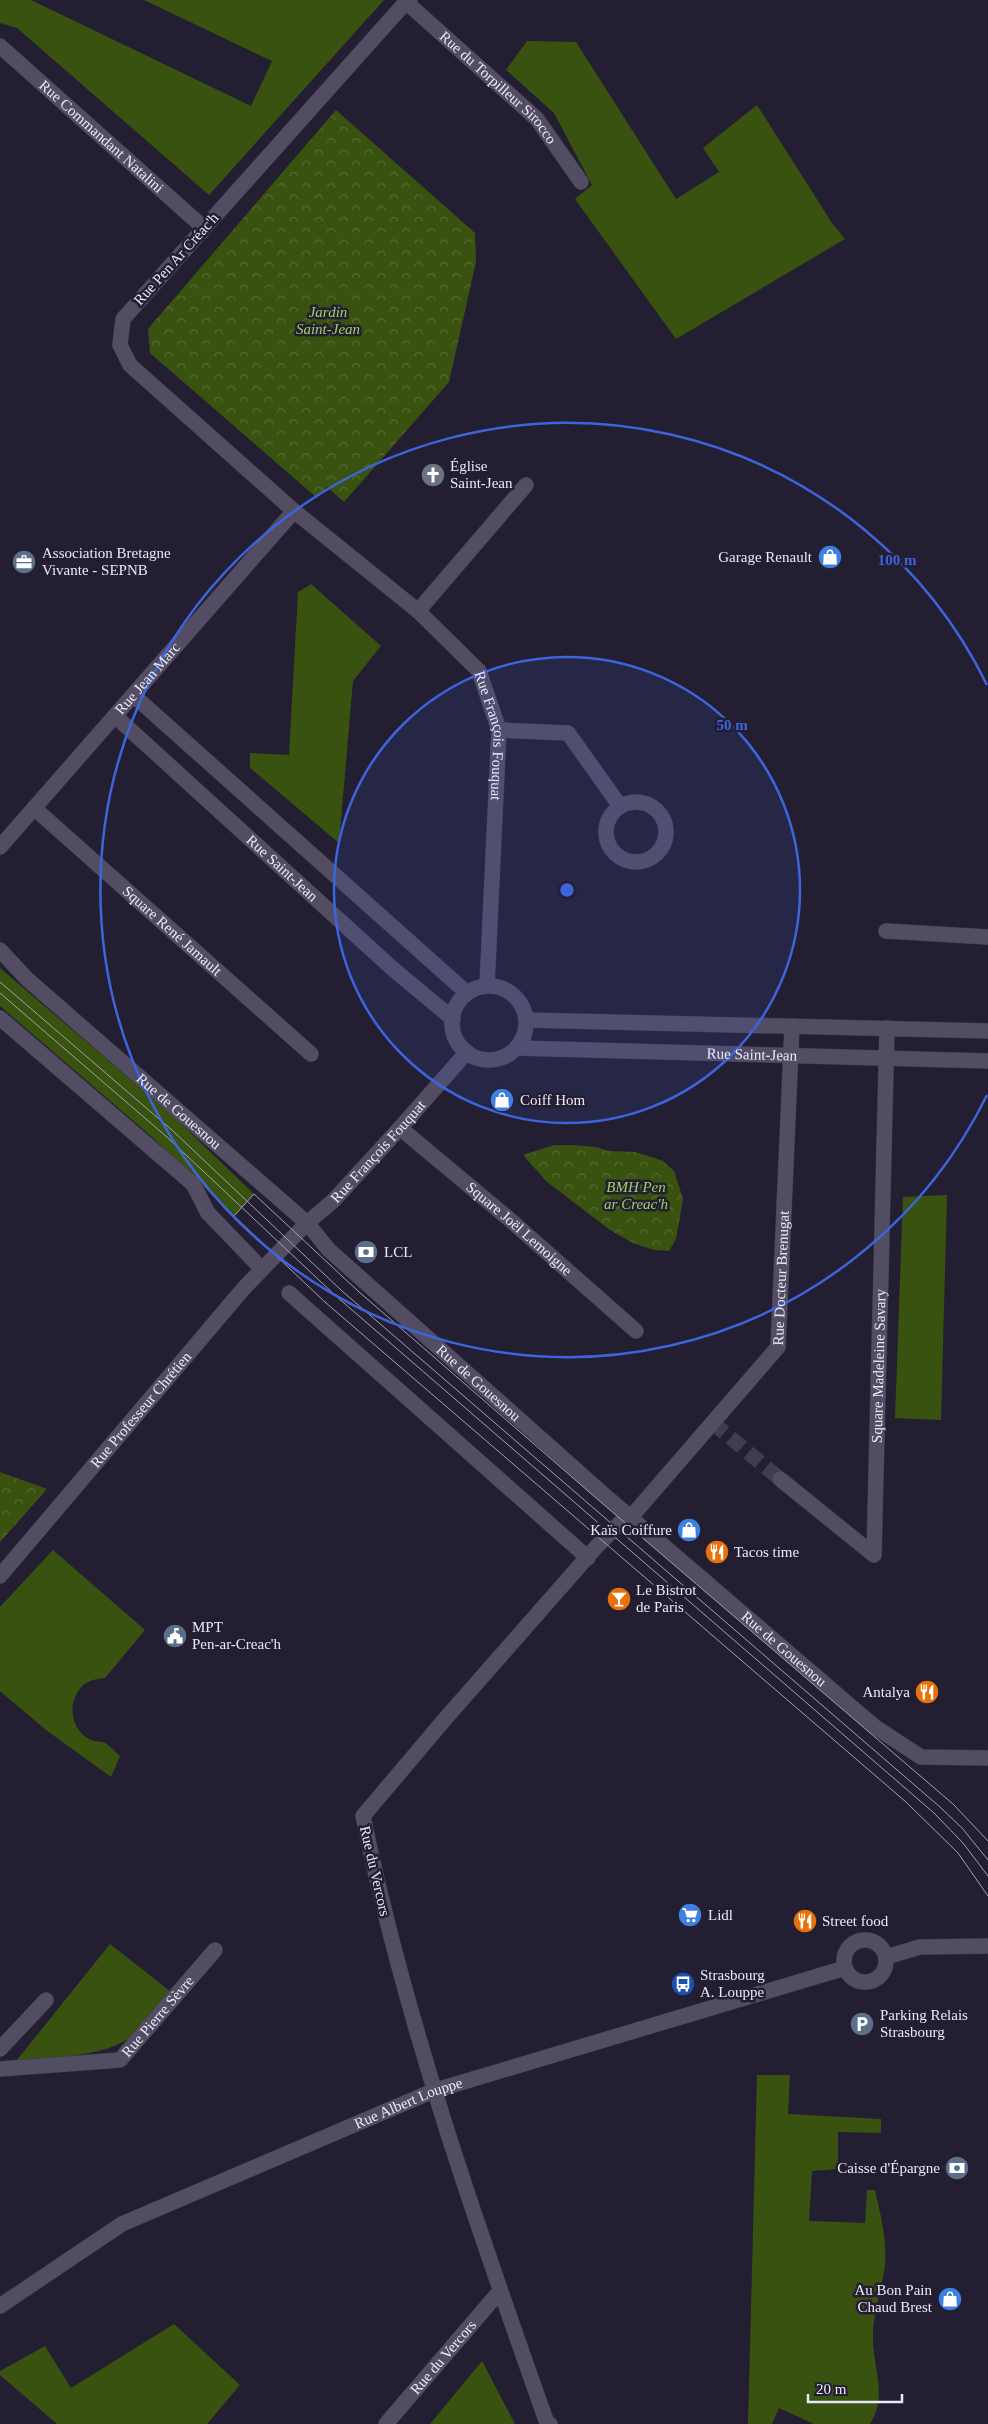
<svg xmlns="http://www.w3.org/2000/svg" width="988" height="2424" font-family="Georgia,serif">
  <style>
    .grass { fill: #395210 }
    .park { fill: url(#park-crowns) }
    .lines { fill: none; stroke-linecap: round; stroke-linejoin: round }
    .street-tunnel { stroke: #423c4f; stroke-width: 15; stroke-dasharray: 15 8; stroke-linecap: butt }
    .street-casing { stroke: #3e394a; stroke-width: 16 }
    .secondary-casing { stroke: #3e394a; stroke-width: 16 }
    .street { stroke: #534d64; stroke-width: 15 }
    .secondary { stroke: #534d64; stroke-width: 15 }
    .tram { stroke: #a49fb0; stroke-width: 1 }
    .ring { fill: none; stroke: #3c65dc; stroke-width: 2.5 }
    .labels { text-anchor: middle; stroke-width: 5; stroke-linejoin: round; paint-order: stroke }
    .street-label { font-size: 15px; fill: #ebe8f6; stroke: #241e32 }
    .park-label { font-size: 15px; font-style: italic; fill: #a1d161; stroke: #241e32 }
    .poi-label { font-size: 15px; fill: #ebe8f6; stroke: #241e32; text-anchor: start }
    .centre { fill: #3c65dc; stroke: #241e32; stroke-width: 2.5 }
    .ring-label { font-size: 15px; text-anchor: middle; font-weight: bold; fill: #3c65dc; stroke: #241e32; stroke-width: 5; stroke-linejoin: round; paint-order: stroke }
  </style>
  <defs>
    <pattern id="park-crowns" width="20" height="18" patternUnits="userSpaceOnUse" patternTransform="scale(1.25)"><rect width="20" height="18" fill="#395210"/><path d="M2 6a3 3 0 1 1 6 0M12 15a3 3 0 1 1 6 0" fill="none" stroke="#566b33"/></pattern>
  </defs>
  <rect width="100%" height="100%" fill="#241e32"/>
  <g class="grass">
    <polygon points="0,0 31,0 251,106 272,61 144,0 384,0 209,195 17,28 0,23"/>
    <polygon points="527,41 576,42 676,199 719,172 703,148 757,105 832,223 845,239 676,339 575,199 592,185 554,113 506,70"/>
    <polygon points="311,584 381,646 353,681 339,843 250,768 250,753 289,755 298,592"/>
    <polygon points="0,968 172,1115 254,1194 234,1216 152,1137 0,1006"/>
    <polygon points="947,1195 941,1420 895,1418 903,1197"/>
    <path d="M53 1550 145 1630 105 1678C91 1679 81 1683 75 1697 68 1713 76 1736 94 1741 97 1742 99 1741 102 1742 108 1743 115 1752 120 1756L111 1777 46 1730 0 1691V1607Z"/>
    <path d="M110 1944 171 1992C158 2006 147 2022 133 2035 111 2056 47 2059 17 2060Z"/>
    <path d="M757 2075H790L788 2114 881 2119V2133L838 2132V2169L812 2171 809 2221 865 2223 867 2190H875C881 2216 887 2240 885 2266 882 2289 872 2316 873 2338 873 2369 888 2395 870 2424H814L779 2408 772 2424H748Z"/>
    <polygon points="174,2324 240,2385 207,2424 57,2424 0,2375 0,2371 45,2346 71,2388"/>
    <polygon points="482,2361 515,2424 430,2424"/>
  </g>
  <g class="park">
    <polygon points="336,110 475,233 476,262 449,382 344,502 327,487 317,498 150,353 148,329"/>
    <polygon points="554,1145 571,1145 596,1147 608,1151 636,1152 663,1161 674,1171 683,1199 676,1239 669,1251 654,1250 633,1243 610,1230 546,1181 523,1155"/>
    <polygon points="0,1472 47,1489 0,1542"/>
  </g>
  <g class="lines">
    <polyline class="street-tunnel" points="713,1423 780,1479"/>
    <g class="street-casing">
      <g id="street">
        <path id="s1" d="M410 0 406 2 123 319 120 345 130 365 294 511 418 611 479 671 499 730 487 986"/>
        <path id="s2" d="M406 2 537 119 581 182"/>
        <path id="s3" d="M0 46 204 228"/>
        <polyline points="418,611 526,485"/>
        <polyline points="133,695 467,993"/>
        <path id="s4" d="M115 716 393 969 453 1019"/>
        <polyline points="499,730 568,733 620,806"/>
        <circle cx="636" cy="832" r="30"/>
        <path id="s5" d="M34 808 311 1054"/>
        <path id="s6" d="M0 847 294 511"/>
        <polyline points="886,931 988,937"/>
        <circle cx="489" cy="1023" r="37"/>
        <polyline points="526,1020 988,1031"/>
        <path id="s7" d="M516 1048 988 1061"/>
        <path id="s8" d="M400 1128 508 1218 636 1331"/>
        <polyline points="289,1293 588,1558"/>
        <path id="s9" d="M780 1479 874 1555 887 1028"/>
        <path id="s10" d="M0 1576 244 1288 307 1223 333 1201 400 1128 467 1052"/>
        <polyline points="0,2049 46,2000"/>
        <path id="s11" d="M0 2069 120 2060 215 1950"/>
        <path id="s12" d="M386 2424 500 2291"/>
        <path id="s13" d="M550 2424 547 2423C476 2223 406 2024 363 1816L445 1719 597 1546 620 1523 631 1517 778 1347 792 1026"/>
      </g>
    </g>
    <g class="secondary-casing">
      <g id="secondary">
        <path id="s14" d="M0 950 27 979 307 1223 329 1250 602 1493 875 1727 921 1757 988 1758"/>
        <polyline points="0,1018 193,1184 208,1213 262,1269"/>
        <circle cx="865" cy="1961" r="21"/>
        <polyline points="886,1957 920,1947 988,1946"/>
        <path id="s15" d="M0 2306 122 2224 433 2091 845 1968"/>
      </g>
    </g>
    <use href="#street" class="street"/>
    <use href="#secondary" class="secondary"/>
    <g class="tram">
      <polyline points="0,982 173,1131 342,1291 940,1807 962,1828 988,1860"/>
      <polyline points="0,993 168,1138 337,1297 934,1813 963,1843 988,1876"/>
      <polyline points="988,1841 953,1804 603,1504 358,1291 254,1194 234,1216 326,1303 906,1802 958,1853 988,1896"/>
    </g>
  </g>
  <circle cx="567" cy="890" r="233" fill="#3c65dc" fill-opacity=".12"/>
  <g class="ring">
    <circle cx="567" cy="890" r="233"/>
    <path d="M987 1095A467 467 0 1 1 987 685"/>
  </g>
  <defs>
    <g id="church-disc" transform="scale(1.25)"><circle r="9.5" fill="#6b7280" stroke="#241e32"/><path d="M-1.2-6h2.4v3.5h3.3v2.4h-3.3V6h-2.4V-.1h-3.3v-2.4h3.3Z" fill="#fff"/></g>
    <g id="shop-disc" transform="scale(1.25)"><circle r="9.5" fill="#3f7fe0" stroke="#241e32"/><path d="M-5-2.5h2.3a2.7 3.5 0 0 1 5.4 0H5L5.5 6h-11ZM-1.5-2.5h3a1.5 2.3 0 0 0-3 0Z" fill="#fff"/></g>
    <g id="office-disc" transform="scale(1.25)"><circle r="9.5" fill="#5c6f8a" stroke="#241e32"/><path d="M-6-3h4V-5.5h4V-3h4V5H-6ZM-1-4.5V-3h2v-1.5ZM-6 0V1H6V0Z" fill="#fff"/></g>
    <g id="bank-disc" transform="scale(1.25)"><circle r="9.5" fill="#5c6f8a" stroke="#241e32"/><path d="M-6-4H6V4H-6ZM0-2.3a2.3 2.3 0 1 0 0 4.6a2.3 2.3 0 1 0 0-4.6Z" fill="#fff"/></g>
    <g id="restaurant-disc" transform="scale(1.25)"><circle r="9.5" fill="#e8710a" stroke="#241e32"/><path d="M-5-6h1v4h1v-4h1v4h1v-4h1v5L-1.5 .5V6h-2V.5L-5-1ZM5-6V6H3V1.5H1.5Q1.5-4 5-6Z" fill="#fff"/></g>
    <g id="bar-disc" transform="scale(1.25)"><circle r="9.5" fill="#e8710a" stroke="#241e32"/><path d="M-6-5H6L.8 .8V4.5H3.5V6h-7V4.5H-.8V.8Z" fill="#fff"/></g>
    <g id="civic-disc" transform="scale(1.25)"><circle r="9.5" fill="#5c6f8a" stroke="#241e32"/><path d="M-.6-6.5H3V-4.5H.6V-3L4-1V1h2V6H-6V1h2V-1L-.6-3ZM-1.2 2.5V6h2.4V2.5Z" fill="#fff"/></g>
    <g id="supermarket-disc" transform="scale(1.25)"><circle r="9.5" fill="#3f7fe0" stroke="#241e32"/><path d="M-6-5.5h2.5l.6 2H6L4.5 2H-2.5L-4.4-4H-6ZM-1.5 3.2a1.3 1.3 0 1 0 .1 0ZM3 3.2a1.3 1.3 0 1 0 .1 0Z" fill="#fff"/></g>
    <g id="bus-disc" transform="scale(1.25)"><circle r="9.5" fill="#1a4fb4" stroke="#241e32"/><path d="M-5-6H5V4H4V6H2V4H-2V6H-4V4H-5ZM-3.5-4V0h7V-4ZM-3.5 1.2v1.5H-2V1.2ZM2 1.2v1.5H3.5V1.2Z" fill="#fff"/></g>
    <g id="parking-disc" transform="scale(1.25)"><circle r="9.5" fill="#5c6f8a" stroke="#241e32"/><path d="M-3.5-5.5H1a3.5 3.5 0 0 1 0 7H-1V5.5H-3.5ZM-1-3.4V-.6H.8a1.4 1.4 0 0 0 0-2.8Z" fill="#fff"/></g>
  </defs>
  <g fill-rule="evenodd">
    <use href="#church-disc" x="433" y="475"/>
    <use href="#shop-disc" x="830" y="557"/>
    <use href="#office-disc" x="24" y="562"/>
    <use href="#shop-disc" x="502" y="1100"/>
    <use href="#bank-disc" x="366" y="1252"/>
    <use href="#shop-disc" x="689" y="1530"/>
    <use href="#restaurant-disc" x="717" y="1552"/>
    <use href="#bar-disc" x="619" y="1599"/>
    <use href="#civic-disc" x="175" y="1636"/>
    <use href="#restaurant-disc" x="927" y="1692"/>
    <use href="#supermarket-disc" x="690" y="1915"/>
    <use href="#restaurant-disc" x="805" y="1921"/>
    <use href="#bus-disc" x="683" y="1984"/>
    <use href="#parking-disc" x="862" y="2024"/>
    <use href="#bank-disc" x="957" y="2168"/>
    <use href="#shop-disc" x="950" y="2299"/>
  </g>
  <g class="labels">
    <g class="street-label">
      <text dy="5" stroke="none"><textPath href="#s2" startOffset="126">Rue du Torpilleur Sirocco</textPath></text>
      <text dy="5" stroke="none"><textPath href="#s3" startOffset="136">Rue Commandant Natalini</textPath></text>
      <text transform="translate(176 259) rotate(-48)" y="5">Rue Pen Ar Créac'h</text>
      <text dy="5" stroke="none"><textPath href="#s6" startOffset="224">Rue Jean Marc</textPath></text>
      <text dy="5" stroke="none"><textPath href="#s1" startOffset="1009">Rue François Fouquat</textPath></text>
      <text dy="5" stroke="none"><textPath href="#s4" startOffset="226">Rue Saint-Jean</textPath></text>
      <text dy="5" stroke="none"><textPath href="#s5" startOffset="185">Square René Jamault</textPath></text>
      <text dy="5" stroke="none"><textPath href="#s7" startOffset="236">Rue Saint-Jean</textPath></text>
      <text dy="5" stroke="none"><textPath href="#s14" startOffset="241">Rue de Gouesnou</textPath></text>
      <text dy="5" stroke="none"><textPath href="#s10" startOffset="569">Rue François Fouquat</textPath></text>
      <text dy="5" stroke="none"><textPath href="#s8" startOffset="156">Square Joël Lemoigne</textPath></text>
      <text dy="5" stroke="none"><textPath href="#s13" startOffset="1334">Rue Docteur Brenugat</textPath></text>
      <text dy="5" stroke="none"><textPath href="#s9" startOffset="310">Square Madeleine Savary</textPath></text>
      <text dy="5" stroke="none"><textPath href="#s14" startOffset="646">Rue de Gouesnou</textPath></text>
      <text dy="5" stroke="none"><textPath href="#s10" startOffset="218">Rue Professeur Chrétien</textPath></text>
      <text dy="5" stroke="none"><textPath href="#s14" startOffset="1051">Rue de Gouesnou</textPath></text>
      <text transform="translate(375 1871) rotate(77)" y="5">Rue du Vercors</text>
      <text dy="5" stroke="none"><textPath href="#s11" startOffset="178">Rue Pierre Sèvre</textPath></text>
      <text dy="5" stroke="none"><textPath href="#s15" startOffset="458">Rue Albert Louppe</textPath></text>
      <text dy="5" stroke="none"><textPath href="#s12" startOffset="88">Rue du Vercors</textPath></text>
    </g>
    <g class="park-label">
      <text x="328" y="317">Jardin<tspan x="328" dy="17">Saint-Jean</tspan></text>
      <text x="636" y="1192">BMH Pen<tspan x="636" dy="17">ar Creac'h</tspan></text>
    </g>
    <g class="poi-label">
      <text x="450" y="471">Église<tspan x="450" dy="17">Saint-Jean</tspan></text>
      <text x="42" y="558">Association Bretagne<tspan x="42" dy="17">Vivante - SEPNB</tspan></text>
      <text x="812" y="562" text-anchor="end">Garage Renault</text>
      <text x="520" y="1105">Coiff Hom</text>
      <text x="384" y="1257">LCL</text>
      <text x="672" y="1535" text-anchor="end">Kaïs Coiffure</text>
      <text x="734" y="1557">Tacos time</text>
      <text x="636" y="1595">Le Bistrot<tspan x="636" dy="17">de Paris</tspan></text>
      <text x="192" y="1632">MPT<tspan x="192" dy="17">Pen-ar-Creac'h</tspan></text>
      <text x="910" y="1697" text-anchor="end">Antalya</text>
      <text x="708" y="1920">Lidl</text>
      <text x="822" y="1926">Street food</text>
      <text x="700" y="1980">Strasbourg<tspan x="700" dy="17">A. Louppe</tspan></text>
      <text x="880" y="2020">Parking Relais<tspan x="880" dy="17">Strasbourg</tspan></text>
      <text x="940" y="2173" text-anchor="end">Caisse d'Épargne</text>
      <text x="932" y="2295" text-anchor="end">Au Bon Pain<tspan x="932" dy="17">Chaud Brest</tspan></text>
    </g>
  </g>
  <circle cx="567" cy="890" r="8" class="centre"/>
  <g class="ring-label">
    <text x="897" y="565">100 m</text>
    <text x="732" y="730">50 m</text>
  </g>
  <path d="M808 2394v8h94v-8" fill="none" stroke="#ebe8f6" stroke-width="2.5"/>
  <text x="816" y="2394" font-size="15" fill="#ebe8f6" stroke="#241e32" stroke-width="4" paint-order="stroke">20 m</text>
</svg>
